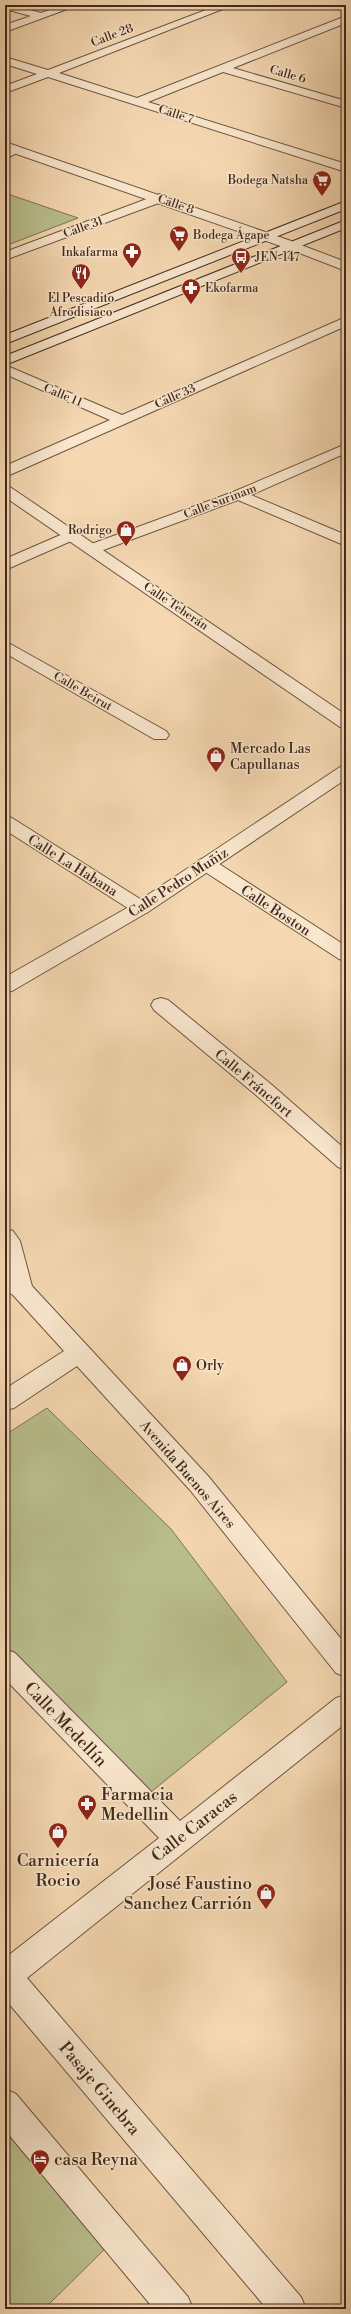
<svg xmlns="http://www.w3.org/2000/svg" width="351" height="2314" font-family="'Libre Bodoni',serif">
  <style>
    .green { fill: #babf8e; stroke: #7e7454 }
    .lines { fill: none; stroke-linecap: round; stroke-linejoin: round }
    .minor-casing { stroke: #6f5540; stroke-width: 2 }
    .tertiary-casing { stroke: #6f5540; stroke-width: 2 }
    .secondary-casing { stroke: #42291a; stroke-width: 2 }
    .minor { fill: #f8e6cd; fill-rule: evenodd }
    .tertiary { fill: #f8e6cd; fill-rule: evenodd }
    .secondary { fill: #f8e6cd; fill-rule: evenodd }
    .labels { text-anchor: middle; stroke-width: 3; stroke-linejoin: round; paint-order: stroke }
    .far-street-label { font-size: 12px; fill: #42291a; stroke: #f8e6cd }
    .far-poi-label { font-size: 12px; fill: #42291a; stroke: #f8e6cd; text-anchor: end }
    .poi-label { font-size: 14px; fill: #42291a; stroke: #f8e6cd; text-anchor: start }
    .street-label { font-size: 14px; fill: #42291a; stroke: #f8e6cd }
    .near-street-label { font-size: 17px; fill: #42291a; stroke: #f8e6cd }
    .near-poi-label { font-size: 17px; fill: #42291a; stroke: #f8e6cd; text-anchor: start }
  </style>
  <rect width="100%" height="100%" fill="#f5d8b2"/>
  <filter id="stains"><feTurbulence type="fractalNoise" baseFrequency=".005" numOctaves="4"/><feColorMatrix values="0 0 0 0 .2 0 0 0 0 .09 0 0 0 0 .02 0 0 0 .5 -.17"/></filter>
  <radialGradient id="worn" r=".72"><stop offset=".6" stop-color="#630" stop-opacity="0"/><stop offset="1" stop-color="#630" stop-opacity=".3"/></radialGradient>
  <g class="green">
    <polygon points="5,193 78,218 5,246"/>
    <polygon points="47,1408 171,1529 287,1682 141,1800 5,1653 5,1435"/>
    <polygon points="5,2083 117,2237 44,2309 5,2309"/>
  </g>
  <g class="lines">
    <g class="minor-casing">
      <g id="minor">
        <polygon points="5,5 13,5 41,13 63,5 78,5 5,32 5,25 31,16 5,9"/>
        <polygon points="219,5 233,5 59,73 137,98 346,16 346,23 233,68 346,101 346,108 223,72 148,102 346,164 346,172 48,77 5,93 5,86 37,74 5,64 5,57 48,70"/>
        <polygon points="17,146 23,150 5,159 5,151"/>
        <polygon points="160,194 166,198 164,201 5,260 5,252"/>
        <polygon points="293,242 346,262 346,271 289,249 287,246 289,243"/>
        <polygon points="346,317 346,326 5,477 5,466 110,420 5,374 5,365 122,415"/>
        <polygon points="346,444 346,453 251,495 346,535 346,546 238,500 98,552 86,552 84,549 86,546 233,492"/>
        <polygon points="72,530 78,532 80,535 78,538 5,570 5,559"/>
        <polygon points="5,641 166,731 169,735 166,739 154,739 5,653"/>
        <polygon points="5,816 12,818 148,904 151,908 148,912 141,914 134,912 5,830"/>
        <polygon points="206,858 213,860 346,946 346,961 339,959 199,868 196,864 199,860"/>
        <polygon points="161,998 168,1000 272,1085 346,1150 346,1170 338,1167 256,1095 154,1010 151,1005 154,1000"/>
        <polygon points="5,1229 13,1231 20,1241 32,1286 208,1476 346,1645 346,1677 336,1673 190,1490 77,1366 14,1408 5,1410 5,1389 64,1351 13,1295 5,1290"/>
        <polygon points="5,1649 15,1653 180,1821 336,1698 346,1695 346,1723 27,1978 301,2297 306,2309 267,2309 5,1999 5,1958 159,1838 5,1679"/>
        <polygon points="5,2089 16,2094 188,2297 193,2309 154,2309 5,2130"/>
      </g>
    </g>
    <g class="tertiary-casing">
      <g id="tertiary">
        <polygon points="5,142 297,243 299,246 297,249 289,249 5,150"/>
        <polygon points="5,485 10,487 346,715 346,728 340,727 5,497"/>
        <polygon points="346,766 346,779 148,912 12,991 5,992 5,977 134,904 340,767"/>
      </g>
    </g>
    <g class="secondary-casing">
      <g id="secondary">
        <polygon points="346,201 346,209 5,344 5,335"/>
        <polygon points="346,220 346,228 5,365 5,356"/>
      </g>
    </g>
    <use href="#minor" class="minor"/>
    <use href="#tertiary" class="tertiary"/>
    <use href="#secondary" class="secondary"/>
  </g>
  <defs>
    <g id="supermarket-pin" transform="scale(1)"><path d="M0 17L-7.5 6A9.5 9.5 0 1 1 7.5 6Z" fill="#8f2418" stroke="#f8e6cd"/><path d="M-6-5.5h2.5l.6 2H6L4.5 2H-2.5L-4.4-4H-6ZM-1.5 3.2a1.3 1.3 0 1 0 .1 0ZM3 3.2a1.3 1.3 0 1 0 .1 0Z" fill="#fff"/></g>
    <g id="pharmacy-pin" transform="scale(1)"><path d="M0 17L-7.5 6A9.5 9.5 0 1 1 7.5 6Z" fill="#8f2418" stroke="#f8e6cd"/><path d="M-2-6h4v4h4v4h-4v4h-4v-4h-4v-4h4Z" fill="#fff"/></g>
    <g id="bus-pin" transform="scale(1)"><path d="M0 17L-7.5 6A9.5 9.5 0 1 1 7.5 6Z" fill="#8f2418" stroke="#f8e6cd"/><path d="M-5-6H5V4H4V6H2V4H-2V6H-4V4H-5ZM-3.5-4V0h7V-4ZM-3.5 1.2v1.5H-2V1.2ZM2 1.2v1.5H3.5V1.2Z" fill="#fff"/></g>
    <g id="restaurant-pin" transform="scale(1)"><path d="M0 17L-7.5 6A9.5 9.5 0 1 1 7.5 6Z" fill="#8f2418" stroke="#f8e6cd"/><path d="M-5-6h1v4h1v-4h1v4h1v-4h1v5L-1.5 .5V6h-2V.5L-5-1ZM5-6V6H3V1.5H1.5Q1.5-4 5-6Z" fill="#fff"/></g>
    <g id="shop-pin" transform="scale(1)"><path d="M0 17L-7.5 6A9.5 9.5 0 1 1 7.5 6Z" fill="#8f2418" stroke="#f8e6cd"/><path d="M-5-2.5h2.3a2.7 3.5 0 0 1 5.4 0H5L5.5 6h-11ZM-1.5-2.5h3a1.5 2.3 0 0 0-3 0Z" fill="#fff"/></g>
    <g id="hotel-pin" transform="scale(1)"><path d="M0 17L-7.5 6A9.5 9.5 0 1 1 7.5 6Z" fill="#8f2418" stroke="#f8e6cd"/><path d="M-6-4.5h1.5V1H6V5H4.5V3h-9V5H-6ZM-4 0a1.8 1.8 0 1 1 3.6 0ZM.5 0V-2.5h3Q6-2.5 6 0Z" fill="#fff"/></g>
  </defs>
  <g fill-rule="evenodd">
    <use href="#supermarket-pin" x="322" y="180"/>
    <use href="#supermarket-pin" x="179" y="235"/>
    <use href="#pharmacy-pin" x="132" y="252"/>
    <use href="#bus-pin" x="241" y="257"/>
    <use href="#restaurant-pin" x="81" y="273"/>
    <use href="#pharmacy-pin" x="191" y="288"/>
    <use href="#shop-pin" x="126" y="530"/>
    <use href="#shop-pin" x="216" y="756"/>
    <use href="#shop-pin" x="182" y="1365"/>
    <use href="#pharmacy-pin" x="87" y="1804"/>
    <use href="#shop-pin" x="58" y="1832"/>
    <use href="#shop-pin" x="266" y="1893"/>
    <use href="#hotel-pin" x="40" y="2159"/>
  </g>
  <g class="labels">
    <g class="far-street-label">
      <text transform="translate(112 35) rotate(-21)" y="4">Calle 28</text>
      <text transform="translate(288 74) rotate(16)" y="4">Calle 6</text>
      <text transform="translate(176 114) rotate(18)" y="4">Calle 7</text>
      <text transform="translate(176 204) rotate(19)" y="4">Calle 8</text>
      <text transform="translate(83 227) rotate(-20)" y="4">Calle 31</text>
      <text transform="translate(63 395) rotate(23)" y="4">Calle 11</text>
      <text transform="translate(175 396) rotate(-24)" y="4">Calle 33</text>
      <text transform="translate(220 501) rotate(-21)" y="4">Calle Surinam</text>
      <text transform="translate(176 606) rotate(34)" y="4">Calle Teherán</text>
      <text transform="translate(83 691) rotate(30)" y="4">Calle Beirut</text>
    </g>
    <g class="far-poi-label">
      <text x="308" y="184">Bodega Natsha</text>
      <text x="193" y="239" text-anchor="start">Bodega Ágape</text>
      <text x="118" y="256">Inkafarma</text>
      <text x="255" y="261" text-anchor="start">JEN-147</text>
      <text x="205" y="292" text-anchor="start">Ekofarma</text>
      <text x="81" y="302" text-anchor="middle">El Pescadito<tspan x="81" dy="14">Afrodisiaco</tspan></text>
      <text x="112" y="534">Rodrigo</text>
    </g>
    <g class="poi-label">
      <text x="230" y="753">Mercado Las<tspan x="230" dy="16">Capullanas</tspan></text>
      <text x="196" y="1370">Orly</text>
    </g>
    <g class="street-label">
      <text transform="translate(73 865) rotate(32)" y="5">Calle La Habana</text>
      <text transform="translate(178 882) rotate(-33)" y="5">Calle Pedro Muñiz</text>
      <text transform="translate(276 910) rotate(33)" y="5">Calle Boston</text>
      <text transform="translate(254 1083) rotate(40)" y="5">Calle Fráncfort</text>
      <text transform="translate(188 1474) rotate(49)" y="5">Avenida Buenos Aires</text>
    </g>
    <g class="near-street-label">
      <text transform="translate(66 1724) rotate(46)" y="6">Calle Medellín</text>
      <text transform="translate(194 1826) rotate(-38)" y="6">Calle Caracas</text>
      <text transform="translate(100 2088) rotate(50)" y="6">Pasaje Ginebra</text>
    </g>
    <g class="near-poi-label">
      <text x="101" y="1800">Farmacia<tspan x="101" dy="20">Medellin</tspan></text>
      <text x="58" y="1866" text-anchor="middle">Carnicería<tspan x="58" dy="20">Rocio</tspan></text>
      <text x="252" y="1889" text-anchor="end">José Faustino<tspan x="252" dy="20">Sanchez Carrión</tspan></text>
      <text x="54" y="2165">casa Reyna</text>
    </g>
  </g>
  <rect width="351" height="2314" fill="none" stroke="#f5d8b2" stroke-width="20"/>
  <rect x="6" y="6" width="339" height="2302" fill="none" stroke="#42291a" stroke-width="2"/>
  <rect x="10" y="10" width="331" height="2294" fill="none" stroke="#42291a"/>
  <rect width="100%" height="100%" filter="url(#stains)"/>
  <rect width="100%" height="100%" fill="url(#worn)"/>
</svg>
